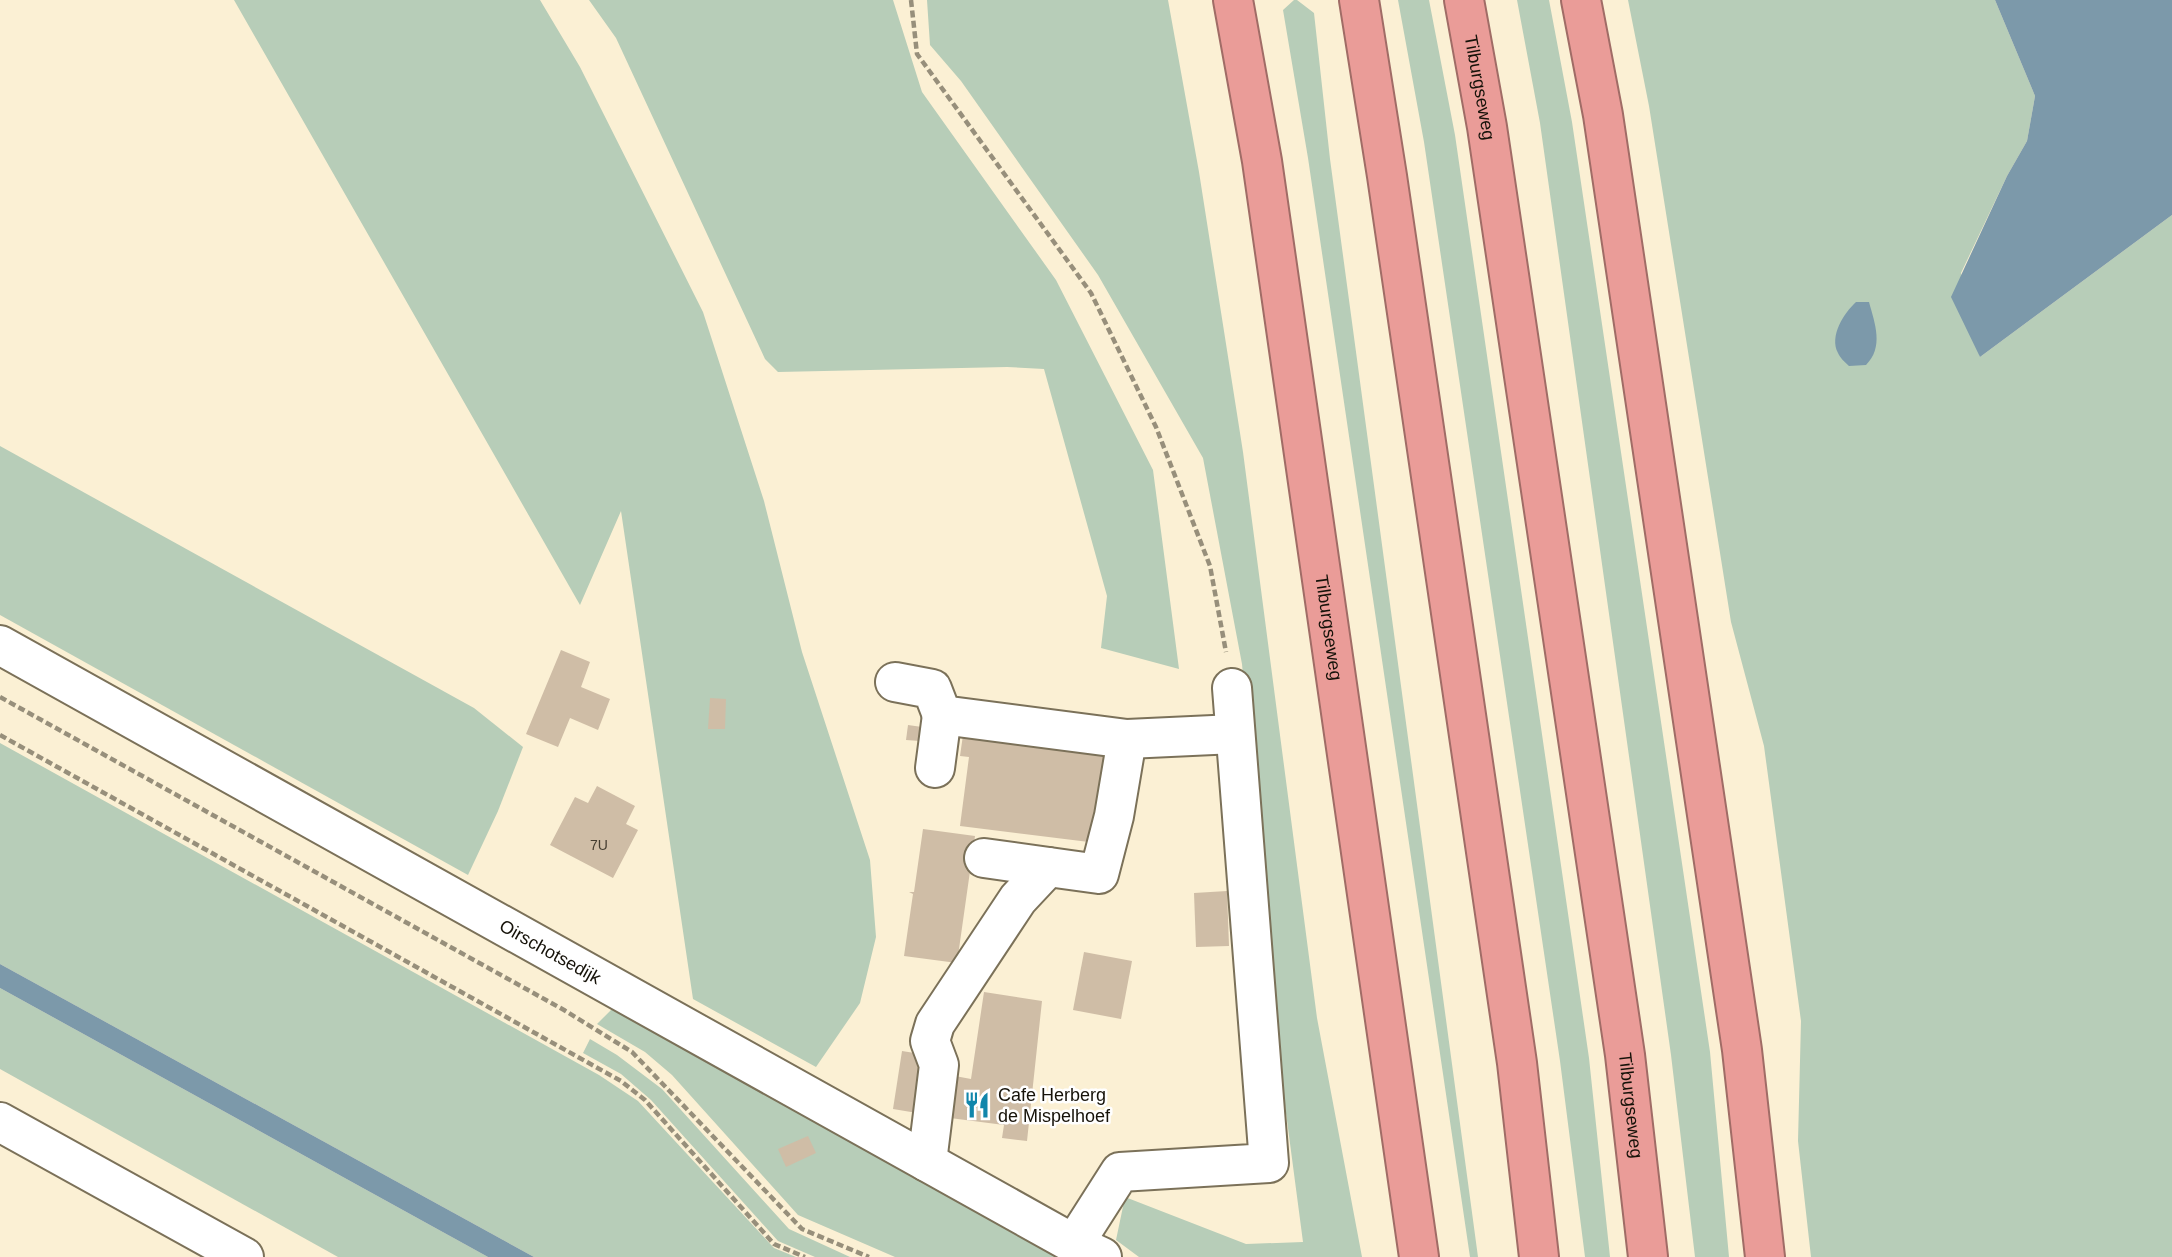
<svg xmlns="http://www.w3.org/2000/svg" width="2172" height="1257" font-family="Helvetica,sans-serif">
  <style>
    .green { fill: #b7cdb8 }
    .water { fill: #7c99aa }
    .building { fill: #cfbda6 }
    .lines { fill: none; stroke-linecap: round; stroke-linejoin: round }
    .minor-casing { stroke: #7b7159; stroke-width: 42 }
    .highway-casing { stroke: #a06c66; stroke-width: 42 }
    .path { stroke: #978f7b; stroke-width: 4.5; stroke-dasharray: 7 3.5; stroke-linecap: butt }
    .minor { stroke: #fff; stroke-width: 38 }
    .highway { stroke: #ea9c98; stroke-width: 38 }
    .labels { text-anchor: middle; stroke-width: 5; stroke-linejoin: round; paint-order: stroke }
    .number-label { font-size: 14px; fill: #443d30 }
    .street-label { font-size: 18px; fill: #161209; stroke: #fff }
    .poi-label { font-size: 18px; fill: #161209; stroke: #fff; text-anchor: start }
  </style>
  <rect width="100%" height="100%" fill="#fbf0d4"/>
  <g class="green">
    <polygon points="234,0 540,0 580,67 703,312 764,501 802,652 870,860 876,937 860,1003 816,1067 693,999 621,511 580,605"/>
    <polygon points="589,0 893,0 922,92 1056,280 1153,470 1179,669 1101,648 1107,596 1044,369 1007,367 778,372 765,359 616,38"/>
    <polygon points="927,0 1168,0 1199,172 1243,452 1317,1018 1362,1257 1139,1257 1116,1240 1125,1197 1246,1244 1303,1242 1274,1022 1242,664 1203,458 1098,275 961,81 930,45"/>
    <polygon points="1294,0 1297,0 1314,13 1330,159 1478,1257 1470,1257 1308,158 1283,10"/>
    <polygon points="1398,0 1429,0 1455,135 1589,1058 1610,1257 1585,1257 1560,1061 1424,142"/>
    <polygon points="1517,0 1549,0 1572,122 1710,1052 1729,1257 1695,1257 1671,1055 1540,123"/>
    <polygon points="1628,0 1995,0 2035,96 2027,141 2007,176 1961,273 1980,357 2172,215 2172,1257 1811,1257 1798,1141 1801,1021 1764,746 1731,622 1649,106"/>
    <polygon points="0,446 474,708 523,747 498,811 468,875 0,615"/>
    <polygon points="0,743 599,1075 638,1101 774,1248 796,1257 534,1257 0,964"/>
    <polygon points="0,988 488,1257 338,1257 0,1069"/>
    <polygon points="613,1008 1055,1254 1054,1257 895,1257 798,1215 672,1075 645,1052 597,1024"/>
    <polygon points="590,1039 617,1055 662,1089 789,1229 850,1257 815,1257 778,1241 651,1100 621,1074 583,1053"/>
  </g>
  <g class="water">
    <polygon points="1995,0 2172,0 2172,215 1980,357 1951,297 2007,176 2027,141 2035,96"/>
    <path d="M1856 302H1869C1875 324 1884 347 1866 365L1849 366C1845 362 1840 358 1838 353 1829 336 1844 313 1856 302Z"/>
    <polygon points="0,964 534,1257 488,1257 0,988"/>
  </g>
  <g class="building">
    <polygon points="561,650 590,662 581,687 610,699 598,730 570,718 558,747 526,734"/>
    <polygon points="710,698 726,699 725,729 708,729"/>
    <polygon points="908,725 922,727 920,741 906,740"/>
    <polygon points="963,735 1108,754 1097,843 960,826 969,757 960,756"/>
    <polygon points="597,786 635,806 626,824 638,830 613,878 550,845 575,797 588,803"/>
    <polygon points="923,829 975,836 957,963 904,956 913,894 909,892 914,892"/>
    <polygon points="1227,891 1229,946 1196,947 1194,893"/>
    <polygon points="1084,952 1132,961 1121,1019 1073,1010"/>
    <polygon points="984,992 1042,1001 1027,1141 1002,1138 1004,1125 950,1118 955,1076 971,1079"/>
    <polygon points="902,1051 927,1055 917,1113 893,1109"/>
    <polygon points="808,1136 816,1153 786,1167 778,1149"/>
  </g>
  <g class="lines">
    <g class="minor-casing">
      <g id="minor">
        <path id="s1" d="M0 645 1074 1244 1102 1257"/>
        <polyline points="895,682 932,689 942,715 1127,739 1235,734"/>
        <polyline points="935,768 942,715"/>
        <polyline points="984,858 1099,874 1114,816 1127,739"/>
        <polyline points="0,1122 244,1257"/>
        <polyline points="927,1162 939,1065 930,1041 935,1024 1018,899 1048,867"/>
        <polyline points="1074,1244 1120,1172 1269,1163 1232,688"/>
      </g>
    </g>
    <g class="highway-casing">
      <g id="highway">
        <path id="s2" d="M1233 0 1262 161 1419 1257"/>
        <polyline points="1359,0 1387,176 1517,1063 1539,1257"/>
        <path id="s3" d="M1464 0 1487 127 1625 1055 1648 1257"/>
        <polyline points="1581,0 1603,115 1742,1050 1765,1257"/>
      </g>
    </g>
    <g class="path">
      <polyline points="911,0 917,54 1091,293 1156,427 1210,566 1226,652"/>
      <polyline points="0,697 564,1010 632,1052 802,1229 869,1257"/>
      <polyline points="0,735 621,1081 645,1100 774,1244 805,1257"/>
    </g>
    <use href="#minor" class="minor"/>
    <use href="#highway" class="highway"/>
  </g>
  <defs>
    <g id="restaurant-bare" transform="scale(2.1)"><path d="M-5-6h1v4h1v-4h1v4h1v-4h1v5L-1.5 .5V6h-2V.5L-5-1ZM5-6V6H3V1.5H1.5Q1.5-4 5-6Z" fill="#1186ab" stroke="#fff" stroke-width="2.5" paint-order="stroke"/></g>
  </defs>
  <g fill-rule="evenodd">
    <use href="#restaurant-bare" x="977" y="1105"/>
  </g>
  <g class="labels">
    <g class="number-label">
      <text x="599" y="850">7U</text>
    </g>
    <g class="street-label">
      <text dy="6" stroke="none"><textPath href="#s3" startOffset="89">Tilburgseweg</textPath></text>
      <text dy="6" stroke="none"><textPath href="#s2" startOffset="635">Tilburgseweg</textPath></text>
      <text dy="6" stroke="none"><textPath href="#s1" startOffset="630">Oirschotsedijk</textPath></text>
      <text dy="6" stroke="none"><textPath href="#s3" startOffset="1118">Tilburgseweg</textPath></text>
    </g>
    <g class="poi-label">
      <text x="998" y="1101">Cafe Herberg<tspan x="998" dy="21">de Mispelhoef</tspan></text>
    </g>
  </g>
</svg>
